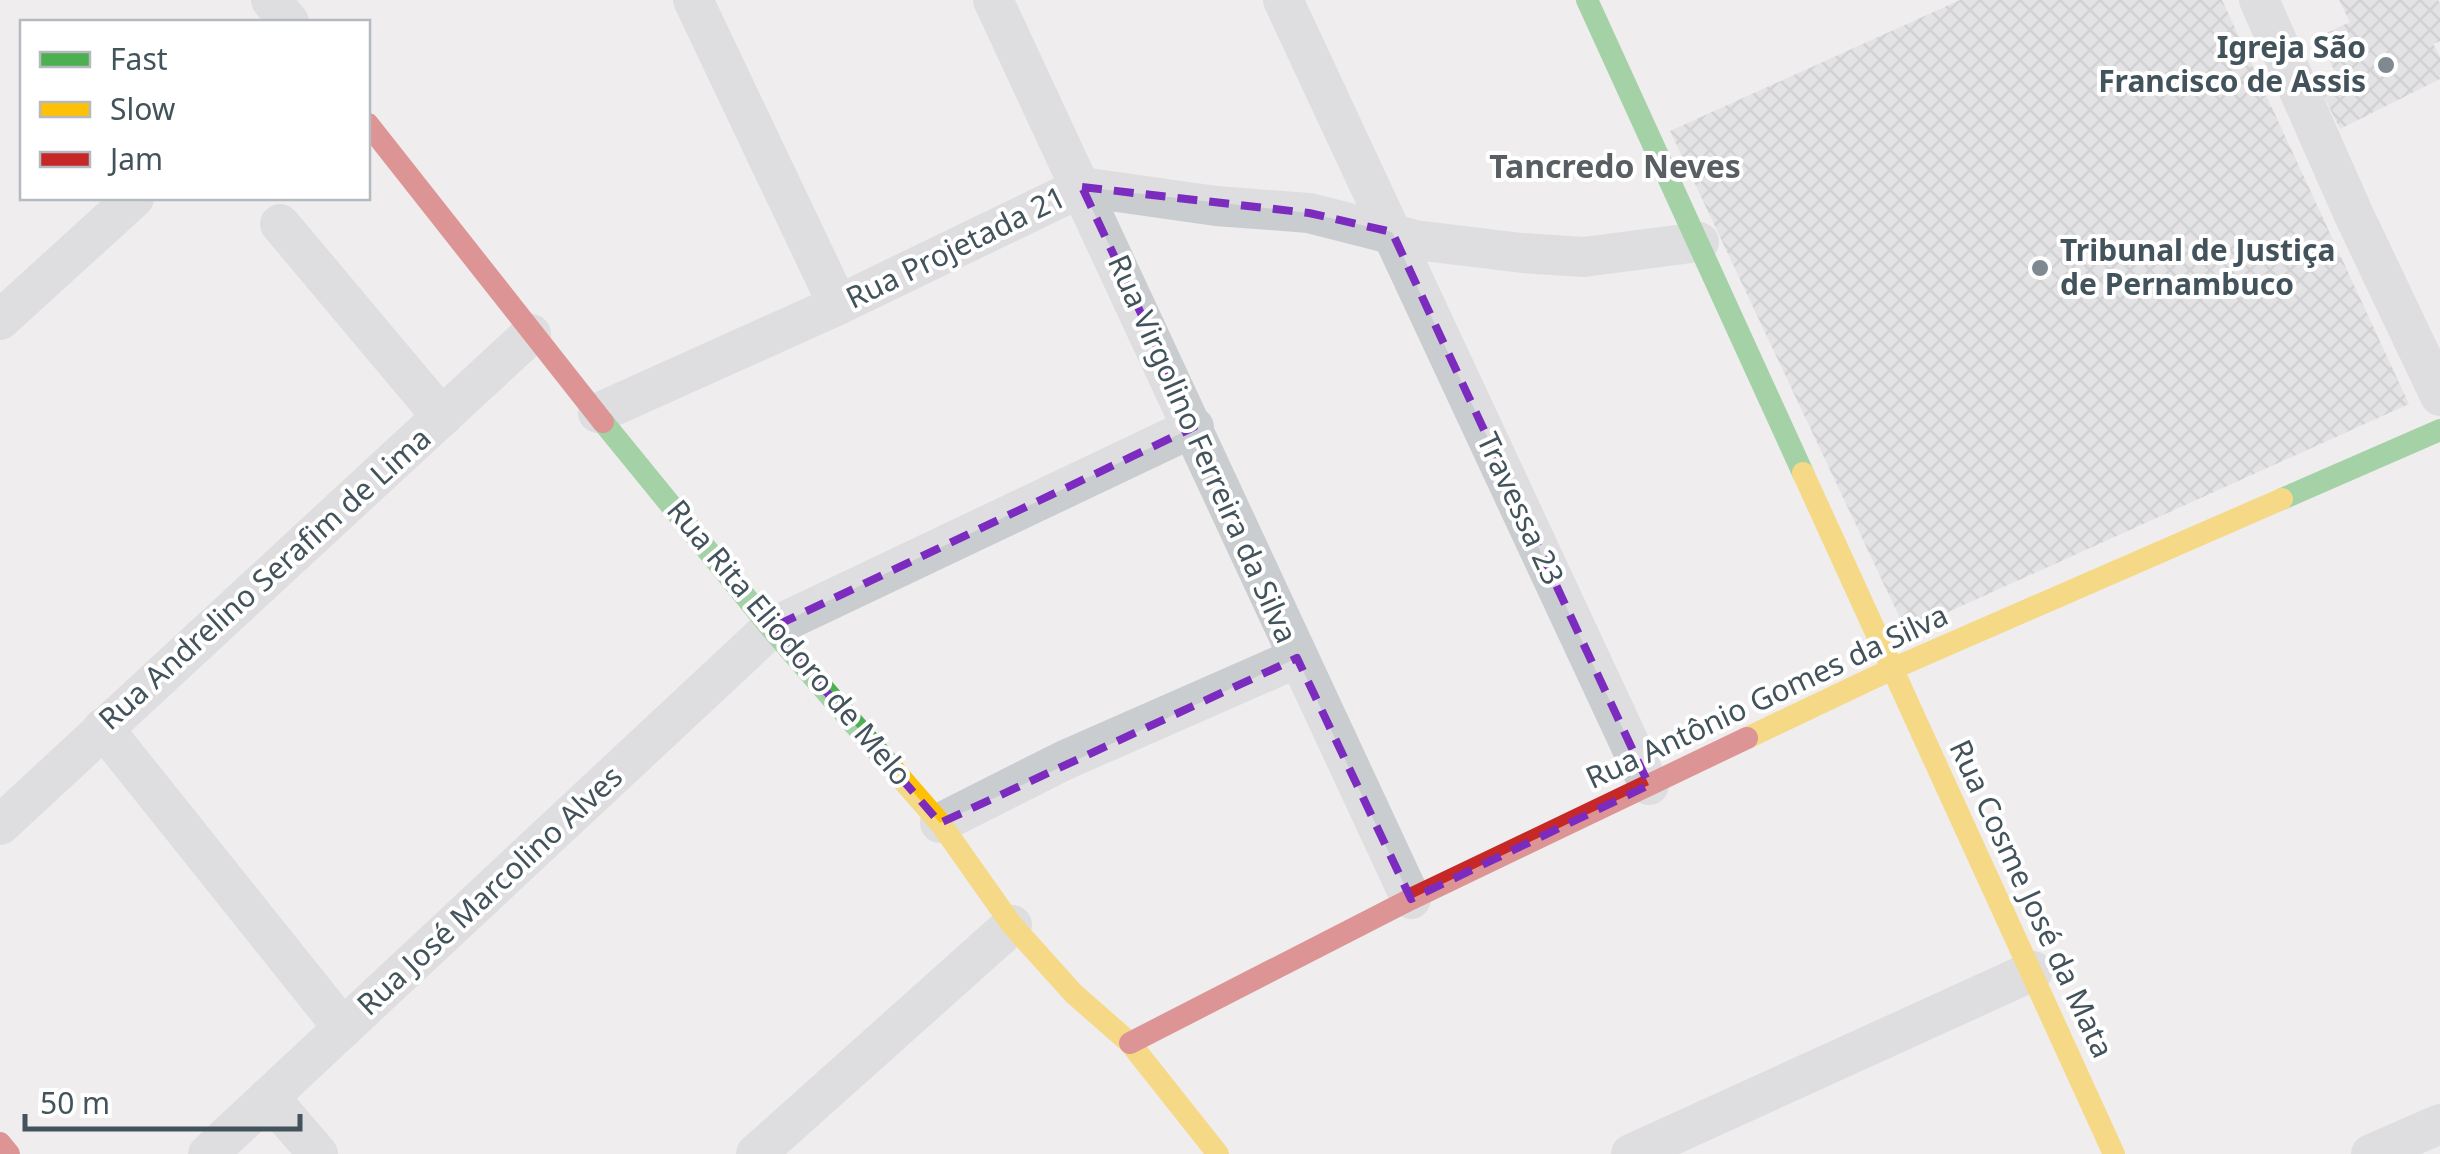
<svg xmlns="http://www.w3.org/2000/svg" width="2440" height="1154" font-family="'Noto Sans',sans-serif">
  <style>
    .building { fill: url(#building-cross-hatch) }
    .lines { fill: none; stroke-linecap: round; stroke-linejoin: round }
    .street { stroke: #c9cdcf; stroke-width: 40 }
    .fast { stroke: #4caf50; stroke-width: 22 }
    .slow { stroke: #ffc107; stroke-width: 22 }
    .jam { stroke: #c62828; stroke-width: 22 }
    .marked { fill: none; stroke: #7b2cbf; stroke-width: 8; stroke-dasharray: 20 12; stroke-linejoin: round }
    .poi-dot { fill: #7f898f; stroke: #fff; stroke-width: 4 }
    .labels { text-anchor: middle; stroke-width: 8; stroke-linejoin: round; paint-order: stroke }
    .poi-label { font-size: 30px; font-weight: bold; fill: #43535c; stroke: #fff; text-anchor: end }
    .street-label { font-size: 30px; fill: #43535c; stroke: #fff }
    .neighbourhood-label { font-size: 32px; font-weight: bold; fill: #595e63; stroke: #fff }
  </style>
  <defs>
    <pattern id="building-cross-hatch" width="8" height="8" patternUnits="userSpaceOnUse" patternTransform="scale(2.5)"><rect width="8" height="8" fill="#d6d6d8"/><path d="M0 0l8 8M0 8l8-8" fill="none" stroke="#afb0b2"/></pattern>
  </defs>
  <rect width="100%" height="100%" fill="#efedee"/>
  <g class="building">
    <polygon points="1960,0 2222,0 2409,404 1906,631 1670,131"/>
    <polygon points="2339,0 2438,0 2440,4 2440,41 2433,44 2440,57 2440,79 2340,129 2317,83 2336,74 2318,37 2350,22"/>
  </g>
  <g class="lines">
    <g class="street">
      <polyline points="271,0 289,22"/>
      <polyline points="693,0 838,305"/>
      <polyline points="993,0 1411,899"/>
      <polyline points="1283,0 1649,785"/>
      <polyline points="2259,0 2353,213 2440,396"/>
      <polyline points="280,224 442,417"/>
      <polyline points="0,320 134,198"/>
      <polyline points="598,413 838,305 1082,187 1216,206 1309,213 1415,240 1522,253 1584,257 1699,242"/>
      <polyline points="103,728 343,1028"/>
      <polyline points="940,823 1065,760 1297,658"/>
      <polyline points="0,825 531,334"/>
      <polyline points="269,1097 318,1154"/>
      <polyline points="208,1154 771,628 1194,427"/>
      <polyline points="756,1154 1012,925"/>
      <polyline points="1631,1154 2033,971"/>
      <polyline points="2371,1154 2440,1124"/>
    </g>
    <g class="fast">
      <polyline points="1587,0 1803,473"/>
      <polyline points="603,422 771,628 894,770"/>
      <polyline points="2282,499 2440,430"/>
    </g>
    <g class="slow">
      <polyline points="1803,473 2114,1154"/>
      <polyline points="1747,738 1892,669 2282,499"/>
      <polyline points="894,770 940,823 1012,925 1074,994 1130,1043 1218,1154"/>
    </g>
    <g class="jam">
      <polyline points="368,124 603,422"/>
      <polyline points="1130,1043 1411,899 1747,738"/>
      <polyline points="0,1143 9,1154"/>
    </g>
  </g>
  <path d="M0 0H2440V1154H0ZM1082 187 1309 213 1392 232 1649 785 1411 899 1297 658 940 823 771 628 1194 427Z" fill="#efedee" fill-opacity=".55" fill-rule="evenodd"/>
  <path class="marked" d="M1082 187 1309 213 1392 232 1649 785 1411 899 1297 658 940 823 771 628 1194 427Z"/>
  <g class="poi-dot">
    <circle cx="2386" cy="65" r="10"/>
    <circle cx="2040" cy="268" r="10"/>
  </g>
  <g class="labels">
    <g class="poi-label">
      <text x="2366" y="58">Igreja São<tspan x="2366" dy="34">Francisco de Assis</tspan></text>
      <text x="2060" y="261" text-anchor="start">Tribunal de Justiça<tspan x="2060" dy="34">de Pernambuco</tspan></text>
    </g>
    <g class="street-label">
      <text transform="translate(956 248) rotate(-26)" y="10">Rua Projetada 21</text>
      <text transform="translate(1202 449) rotate(66)" y="10">Rua Virgolino Ferreira da Silva</text>
      <text transform="translate(1520 509) rotate(65)" y="10">Travessa 23</text>
      <text transform="translate(265 579) rotate(-42)" y="10">Rua Andrelino Serafim de Lima</text>
      <text transform="translate(789 643) rotate(50)" y="10">Rua Rita Eliodoro de Melo</text>
      <text transform="translate(1767 697) rotate(-25)" y="10">Rua Antônio Gomes da Silva</text>
      <text transform="translate(490 891) rotate(-43)" y="10">Rua José Marcolino Alves</text>
      <text transform="translate(2031 899) rotate(65)" y="10">Rua Cosme José da Mata</text>
    </g>
    <g class="neighbourhood-label">
      <text x="1615" y="178">Tancredo Neves</text>
    </g>
  </g>
  <rect x="20" y="20" width="350" height="180" fill="#ffffff" stroke="#b4babe" stroke-width="2.5"/>
  <rect x="40" y="52" width="50" height="15" fill="#4caf50" stroke="#b4babe" stroke-width="2.5"/>
  <text x="110" y="70" font-size="30" fill="#43535c">Fast</text>
  <rect x="40" y="102" width="50" height="15" fill="#ffc107" stroke="#b4babe" stroke-width="2.5"/>
  <text x="110" y="120" font-size="30" fill="#43535c">Slow</text>
  <rect x="40" y="152" width="50" height="15" fill="#c62828" stroke="#b4babe" stroke-width="2.5"/>
  <text x="110" y="170" font-size="30" fill="#43535c">Jam</text>
  <path d="M25 1114v15h275v-15" fill="none" stroke="#43535c" stroke-width="5"/>
  <text x="40" y="1114" font-size="30" fill="#43535c" stroke="#ffffff" stroke-width="8" paint-order="stroke">50 m</text>
</svg>
